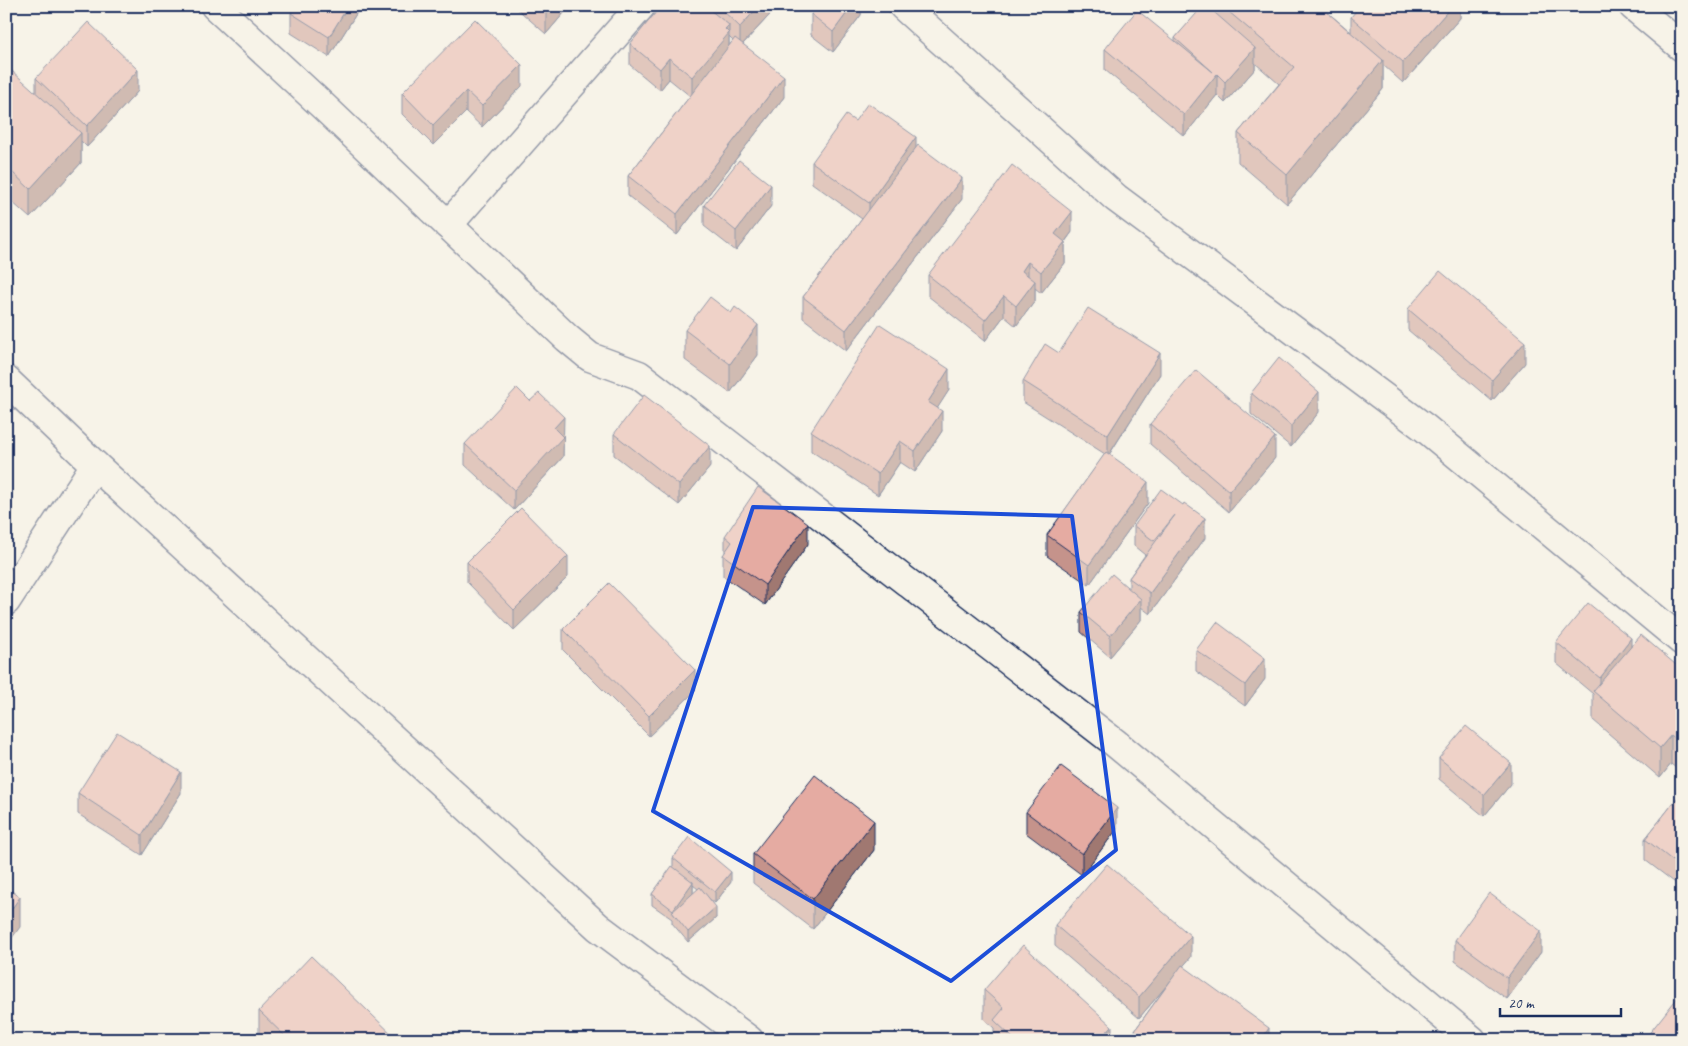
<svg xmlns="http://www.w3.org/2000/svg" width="1688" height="1046" font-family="Caveat,sans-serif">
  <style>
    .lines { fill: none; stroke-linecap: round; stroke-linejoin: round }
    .street-casing { stroke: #1b2f5e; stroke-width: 31 }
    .street { stroke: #f7f3e8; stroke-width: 28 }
    .wall { fill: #c5938b; stroke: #1b2f5e; fill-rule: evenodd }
    .shaded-wall { fill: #a07871; stroke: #1b2f5e }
    .building { fill: #e5aba2; stroke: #1b2f5e }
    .marked { fill: none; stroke: #1d4ed8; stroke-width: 4; stroke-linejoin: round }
  </style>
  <rect width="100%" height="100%" fill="#f7f3e8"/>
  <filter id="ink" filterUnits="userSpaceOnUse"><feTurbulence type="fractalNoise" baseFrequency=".02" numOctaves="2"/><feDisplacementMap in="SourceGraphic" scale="10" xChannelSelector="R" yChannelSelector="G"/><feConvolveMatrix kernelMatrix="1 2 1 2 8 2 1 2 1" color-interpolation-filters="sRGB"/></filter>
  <g filter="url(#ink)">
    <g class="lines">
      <g class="street-casing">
        <g id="street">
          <polyline points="215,6 323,106 567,338 590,357 639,375 1114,742 1472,1040"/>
          <polyline points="903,6 1116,198 1425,428 1682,641"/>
          <polyline points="1633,6 1682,47"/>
          <polyline points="448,225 641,6"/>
          <polyline points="6,380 95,465 598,927 749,1040"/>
          <polyline points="6,601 95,465"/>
        </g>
      </g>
      <use href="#street" class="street"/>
    </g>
    <g class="wall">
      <polygon points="361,6 329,57 291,33 291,13"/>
      <polygon points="514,6 570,6 546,34"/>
      <path d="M661 6H778L743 44 784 97 677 235 628 196V176L690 96 669 79 660 90 630 65V44ZM729 37 733 41 729 46Z"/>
      <polygon points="861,6 861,15 833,52 811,35 811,14"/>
      <polygon points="1188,6 1320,6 1351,32 1351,17 1460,6 1460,18 1403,83 1383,65 1383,89 1287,204 1238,162 1238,133 1279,84 1255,63 1255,69 1225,103 1217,95 1184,136 1105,70 1105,49 1175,41 1175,38 1197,14"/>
      <polygon points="6,78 36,92 36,78 138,91 87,147 81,141 81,163 30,218 11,201 6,206"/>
      <polygon points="522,86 482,127 466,112 433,145 402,114 402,93"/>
      <polygon points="855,121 916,149 962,199 846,351 803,318 803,297 862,219 812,183 812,162"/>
      <polygon points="704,205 771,206 736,251 704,226"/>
      <polygon points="1072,232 1065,242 1065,263 1041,293 1035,288 1035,301 1016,326 1004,316 985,341 928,296 928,275"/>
      <polygon points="1408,309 1525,363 1492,401 1408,330"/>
      <polygon points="731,313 758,355 730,393 685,360 685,330"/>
      <polygon points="1059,353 1160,374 1109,455 1148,503 1089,585 1047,556 1047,535 1105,454 1023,402 1023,381"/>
      <polygon points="949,390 937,408 942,431 915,472 900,462 878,495 811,451 811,431"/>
      <polygon points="1251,393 1319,412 1291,447 1251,414"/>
      <polygon points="1150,424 1275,458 1229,512 1150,444"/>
      <polygon points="614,434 710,467 679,505 614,455"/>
      <polygon points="564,438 563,439 563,457 514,510 465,465 465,444"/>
      <polygon points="1134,526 1205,538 1150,614 1141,607 1141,620 1110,657 1081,632 1081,612 1129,588 1129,578 1145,555 1134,546"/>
      <polygon points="725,536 808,544 765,605 723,576 723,555 725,553"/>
      <polygon points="467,562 568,577 514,630 467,582"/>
      <polygon points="563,629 695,691 649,736 563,650"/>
      <polygon points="1556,642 1631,645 1682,670 1682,773 1671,764 1660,778 1593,720 1593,694 1556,663"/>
      <polygon points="1196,650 1265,679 1245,706 1196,671"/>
      <polygon points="1439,758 1511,784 1484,816 1439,779"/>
      <polygon points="1682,792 1682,888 1645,860 1645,839"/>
      <polygon points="78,793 181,793 142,855 78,814"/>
      <polygon points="1026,812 1117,829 1082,875 1026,833"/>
      <polygon points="874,850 813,929 753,883 753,854"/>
      <path d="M673 858 731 882 715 903 708 898 716 918 688 942 672 923V919L652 905V894L673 867ZM693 885 698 889 692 895 693 893Z"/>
      <polygon points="1055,925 1191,957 1183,966 1269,1040 1135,1040 1135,1030 1168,984 1139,1018 1055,946"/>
      <polygon points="1455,940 1541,952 1507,999 1455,961"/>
      <polygon points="984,990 1112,1040 994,1040 994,1028 984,1019"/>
      <polygon points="259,1011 398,1040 259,1040"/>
    </g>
    <g class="shaded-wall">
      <polygon points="348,6 361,6 329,57 329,37"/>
      <polygon points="546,6 570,6 546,34"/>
      <polygon points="759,6 778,6 740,47 740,27"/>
      <polygon points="852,6 861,6 861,15 833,52 833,32"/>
      <polygon points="1452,6 1460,6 1460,18 1403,83 1403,62"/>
      <polygon points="729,25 729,54 692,98 692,77"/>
      <polygon points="1255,48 1255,69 1225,103 1225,82"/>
      <polygon points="669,58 669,79 660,90 660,69"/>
      <polygon points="1383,60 1383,89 1287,204 1287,175"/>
      <polygon points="522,65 522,86 482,127 482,106"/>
      <polygon points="138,70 138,91 87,147 87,126"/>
      <polygon points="1217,74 1217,95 1184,136 1184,115"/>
      <polygon points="784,76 784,97 677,235 677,214"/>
      <polygon points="466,91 466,112 433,145 433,125"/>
      <polygon points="81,133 81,163 30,218 30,189"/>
      <polygon points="916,137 916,158 869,223 869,203"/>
      <polygon points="11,171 11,201 6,206 6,176"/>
      <polygon points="962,178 962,199 846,351 846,330"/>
      <polygon points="771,185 771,206 736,251 736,231"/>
      <polygon points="1072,212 1072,232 1055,255 1055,234"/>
      <polygon points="1065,242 1065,263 1041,293 1041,272"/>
      <polygon points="1028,262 1028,283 1022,271"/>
      <polygon points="1035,281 1035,301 1016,326 1016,306"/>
      <polygon points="1004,296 1004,316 985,341 985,320"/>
      <polygon points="758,325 758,355 730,393 730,364"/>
      <polygon points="1525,342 1525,363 1492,401 1492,380"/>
      <polygon points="1160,353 1160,374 1108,456 1108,435"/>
      <polygon points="949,369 949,390 928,423 928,402"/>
      <polygon points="1319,392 1319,412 1291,447 1291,426"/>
      <polygon points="942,411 942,431 915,472 915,451"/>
      <polygon points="564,417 563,457 514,510 514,490 554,428"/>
      <polygon points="1275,437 1275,458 1229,512 1229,491"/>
      <polygon points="900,441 900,462 878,495 878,474"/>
      <polygon points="710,446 710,467 679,505 679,485"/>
      <polygon points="1148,482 1148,503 1089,585 1089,565"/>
      <polygon points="1205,518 1205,538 1150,614 1150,593"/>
      <polygon points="808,523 808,544 765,605 765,585"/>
      <polygon points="568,556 568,577 514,630 514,610"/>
      <polygon points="1141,599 1141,620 1110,657 1110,636"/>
      <polygon points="1631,638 1631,659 1600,696 1600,678"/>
      <polygon points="1265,658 1265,679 1245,706 1245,685"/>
      <polygon points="695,670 695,691 649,736 649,716"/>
      <polygon points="1671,735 1671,764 1660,778 1660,748"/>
      <polygon points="1511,763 1511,784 1484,816 1484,795"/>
      <polygon points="181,772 181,793 142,855 142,835"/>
      <polygon points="1117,808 1117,829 1082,875 1082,854"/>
      <polygon points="874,821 874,850 813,929 813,899"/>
      <polygon points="731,872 731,882 715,903 715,892"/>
      <polygon points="693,882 693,893 676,917 673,913 673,910"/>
      <polygon points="20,897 20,927 6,946 6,917"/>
      <polygon points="716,907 716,918 688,942 688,932"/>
      <polygon points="1541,931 1541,952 1507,999 1507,978"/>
      <polygon points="1191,936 1191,957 1139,1018 1139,997"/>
      <polygon points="1112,1026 1112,1040 1099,1040"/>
      <polygon points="1269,1028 1269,1040 1261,1040"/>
    </g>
    <g class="building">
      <polygon points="295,6 348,6 329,37 291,13"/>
      <polygon points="661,6 705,6 729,25 725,29 729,33 692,77 669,58 660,69 630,44"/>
      <polygon points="718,6 759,6 740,27"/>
      <polygon points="817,6 852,6 833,32 811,14"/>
      <polygon points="1203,6 1207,6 1255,48 1225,82 1217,74 1184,115 1105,49 1137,10 1213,72 1175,38"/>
      <polygon points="1222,6 1320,6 1383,60 1287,175 1238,133 1294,67"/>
      <polygon points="1360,6 1452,6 1403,62 1351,17"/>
      <polygon points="475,19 522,65 482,106 466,91 433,125 402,93"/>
      <polygon points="88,22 138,70 87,126 36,78"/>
      <polygon points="735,38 784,76 677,214 628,176"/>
      <polygon points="12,71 81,133 30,189 11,171 6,176 6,78"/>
      <polygon points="868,103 916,137 869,203 812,162 846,115 855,121"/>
      <polygon points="918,145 962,178 846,330 803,297"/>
      <polygon points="739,160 771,185 736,231 704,205"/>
      <polygon points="1012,165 1072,212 1055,234 1065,242 1041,272 1028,262 1022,271 1035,281 1016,306 1004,296 985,320 928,275"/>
      <polygon points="1440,271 1525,342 1492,380 1408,309"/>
      <polygon points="710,297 731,313 735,307 758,325 730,364 685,330"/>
      <polygon points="1088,308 1160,353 1108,435 1023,381 1045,344 1059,353"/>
      <polygon points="880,324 949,369 928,402 942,411 915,451 900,441 878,474 811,431"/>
      <polygon points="1279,358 1319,392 1291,426 1251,393"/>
      <polygon points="1196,370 1275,437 1229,491 1150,424"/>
      <polygon points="517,388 530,401 539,393 564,417 554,428 563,437 514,490 465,444"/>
      <polygon points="644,395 710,446 679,485 614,434"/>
      <polygon points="1106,452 1148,482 1089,565 1047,535"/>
      <polygon points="758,487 808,523 765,585 723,555 732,542 725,536"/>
      <polygon points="1161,489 1183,505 1184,503 1205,518 1150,593 1129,578 1175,515 1154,541 1134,526"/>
      <polygon points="521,508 568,556 514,610 467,562"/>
      <polygon points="1112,574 1141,599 1110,636 1081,612"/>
      <polygon points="609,583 695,670 649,716 563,629"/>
      <polygon points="1588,603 1631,638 1600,678 1556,642"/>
      <polygon points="1217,622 1265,658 1245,685 1196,650"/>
      <polygon points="1641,635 1682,670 1682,744 1671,735 1660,748 1593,691"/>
      <polygon points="1466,726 1511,763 1484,795 1439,758"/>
      <polygon points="117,732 181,772 142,835 78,793"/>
      <polygon points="1061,766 1117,808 1082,854 1026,812"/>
      <polygon points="815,775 874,821 813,899 753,854"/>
      <polygon points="1682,792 1682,868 1645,839"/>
      <polygon points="689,837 731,872 715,892 673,858"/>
      <polygon points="1107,864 1191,936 1139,997 1055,925"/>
      <polygon points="672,866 693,882 673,910 652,894"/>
      <polygon points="6,887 20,897 6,917"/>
      <polygon points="700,887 716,907 688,932 672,912"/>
      <polygon points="1489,893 1541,931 1507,978 1455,940"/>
      <polygon points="1023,945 1112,1026 1099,1040 1015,1040 994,1020 1004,1008 984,990"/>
      <polygon points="311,956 398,1040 289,1040 259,1011"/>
      <polygon points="1182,965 1269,1028 1261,1040 1149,1040 1135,1030"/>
      <polygon points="1682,992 1682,1040 1644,1040"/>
      <polygon points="697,1037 700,1040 694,1040"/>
    </g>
  </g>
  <path d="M0 0H1688V1046H0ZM753 507 1072 516 1116 850 951 981 653 811Z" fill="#f7f3e8" fill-opacity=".55" fill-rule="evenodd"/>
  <path class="marked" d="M753 507 1072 516 1116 850 951 981 653 811Z"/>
  <rect width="1688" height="1046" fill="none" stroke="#f7f3e8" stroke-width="25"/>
  <rect x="12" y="12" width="1663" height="1021" fill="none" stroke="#1b2f5e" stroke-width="2" filter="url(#ink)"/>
  <path d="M1500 1008v8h121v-8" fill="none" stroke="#1b2f5e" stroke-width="2.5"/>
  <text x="1508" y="1008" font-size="15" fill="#1b2f5e" stroke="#f7f3e8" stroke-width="4" paint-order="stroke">20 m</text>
</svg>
